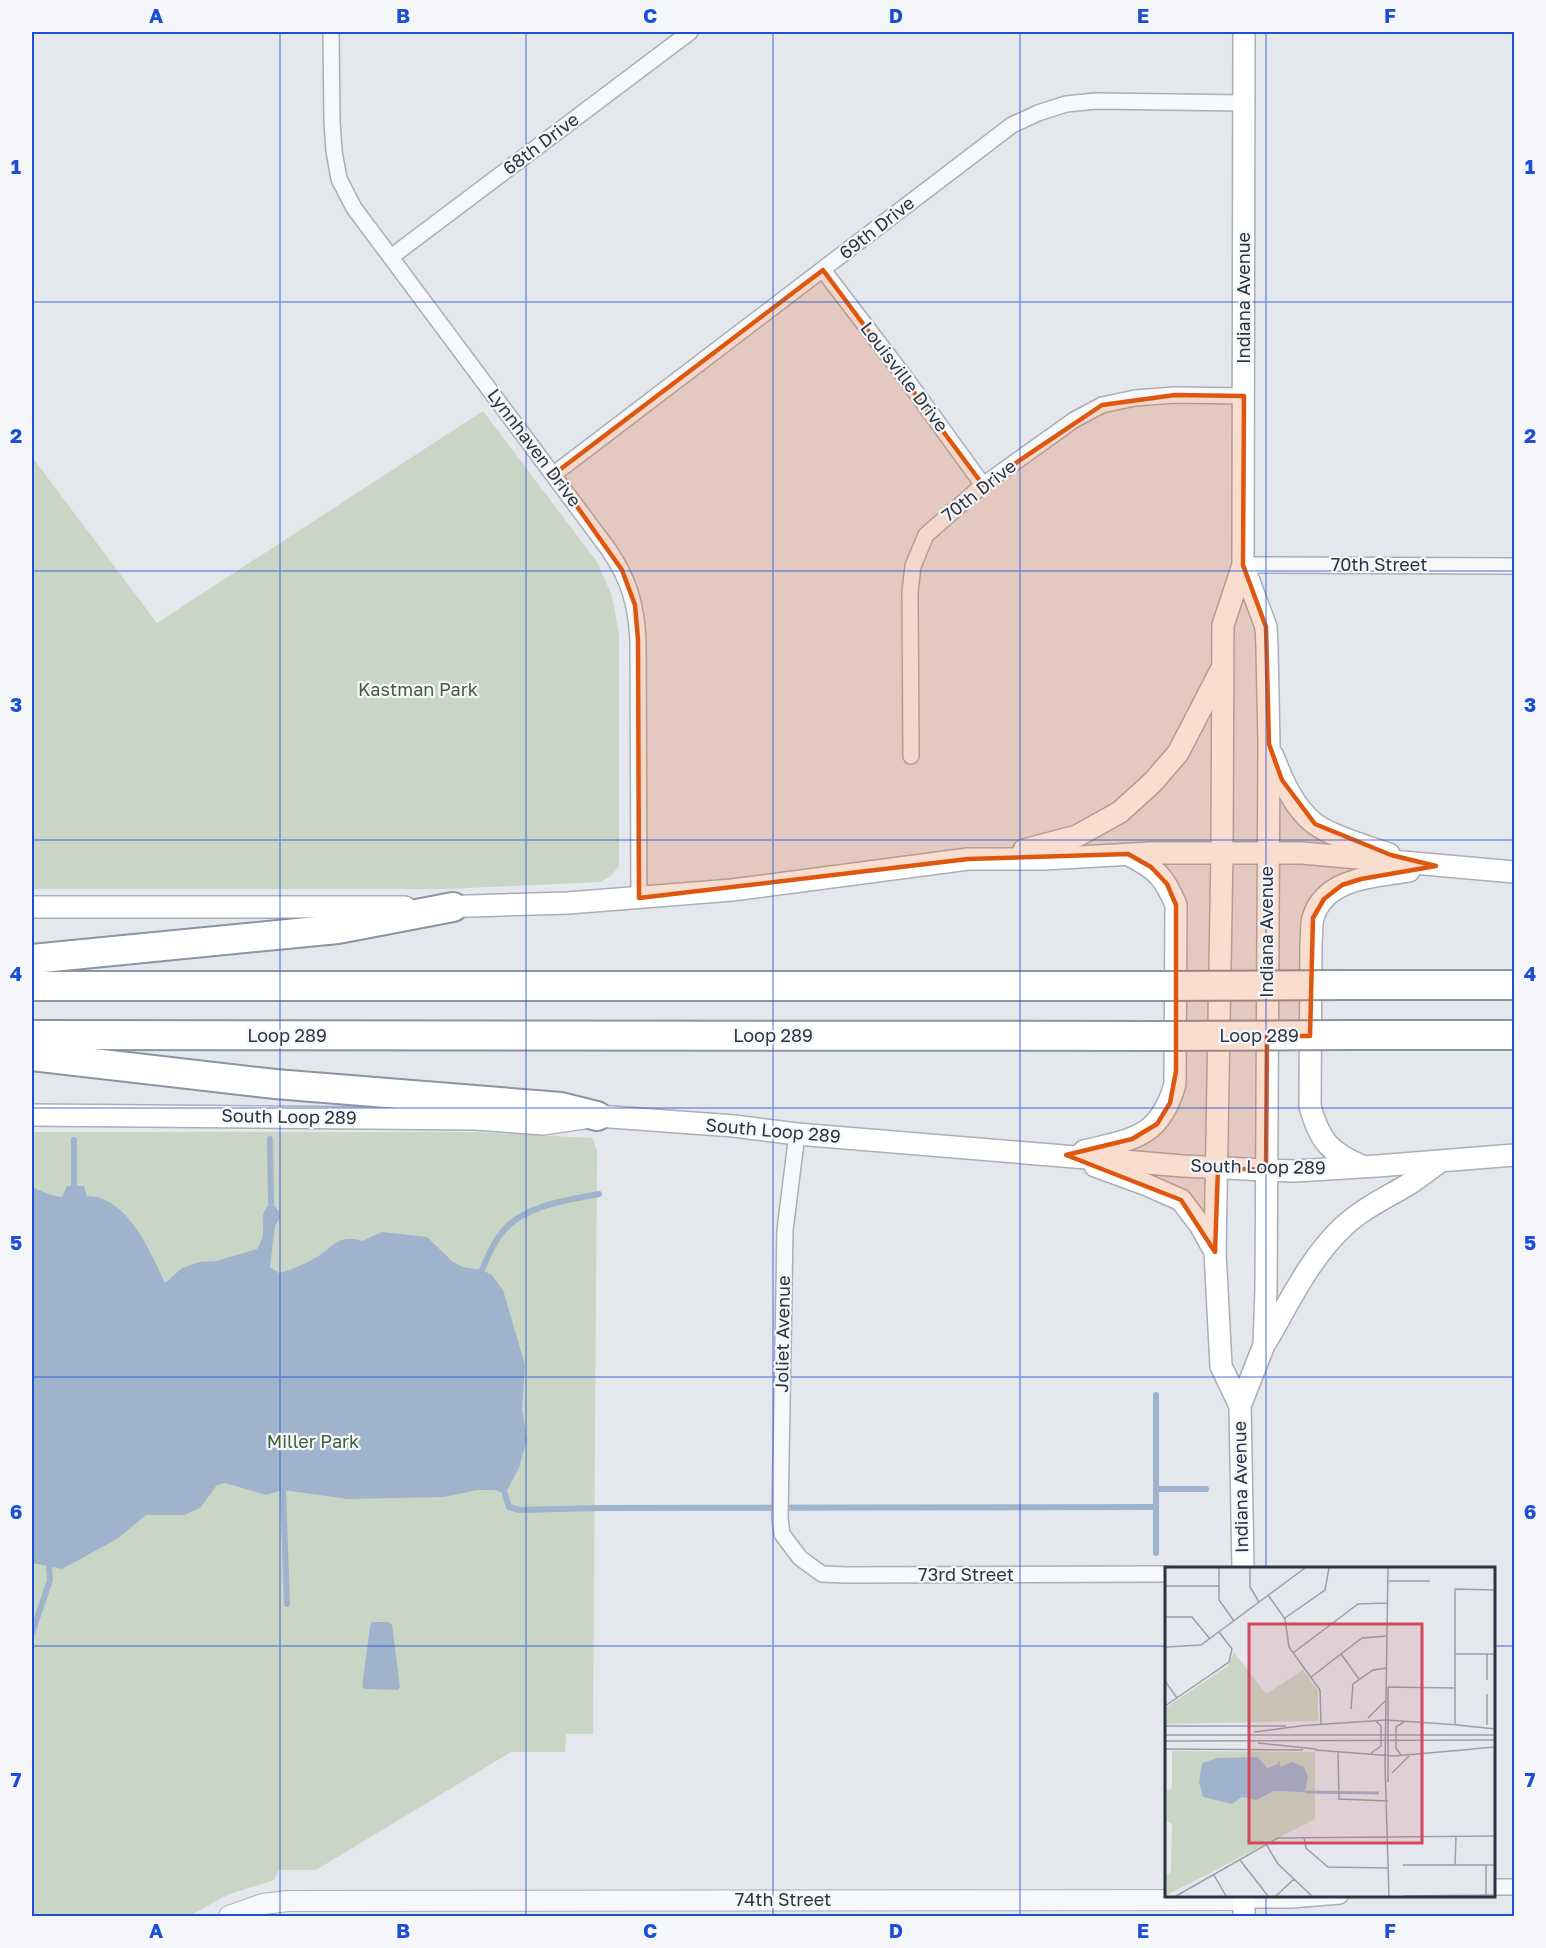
<svg xmlns="http://www.w3.org/2000/svg" width="1546" height="1948" font-family="'Golos Text',sans-serif">
  <style>
    .green { fill: #c9d6c5 }
    .water { fill: #9fb4cc }
    .lines { fill: none; stroke-linecap: round; stroke-linejoin: round }
    .stream { stroke: #9fb4cc; stroke-width: 6 }
    .minor-casing { stroke: #a9aeb7; stroke-width: 18 }
    .tertiary-casing { stroke: #a9aeb7; stroke-width: 22 }
    .secondary-casing { stroke: #a9aeb7; stroke-width: 24 }
    .motorway-casing { stroke: #8b94a3; stroke-width: 32 }
    .minor { stroke: #f7f8fa; stroke-width: 15 }
    .tertiary { stroke: #f7f8fa; stroke-width: 20 }
    .secondary { stroke: #fff; stroke-width: 21 }
    .motorway { stroke: #fff; stroke-width: 28 }
    .motorway-bridge-casing { stroke: #8b94a3; stroke-width: 32; stroke-linecap: butt }
    .motorway-bridge { stroke: #fff; stroke-width: 28 }
    .marked { fill: #df570f; fill-opacity: 0.2; stroke: #df570f; stroke-width: 4.5; stroke-linejoin: round }
    .grid { fill: none; stroke: #1d4ed8; stroke-width: 1.5; stroke-opacity: 0.55 }
    .labels { text-anchor: middle; stroke-width: 4.5; stroke-linejoin: round; paint-order: stroke }
    .street-label { font-size: 18px; fill: #2b3445; stroke: #f4f6f9 }
    .park-label { font-size: 18px; fill: #3f6138; stroke: #f4f6f9 }
    .inset-river { fill: none; stroke: #9fb4cc; stroke-width: 3 }
    .inset-road { fill: none; stroke: #9a9fa9; stroke-width: 1.5 }
    .view { fill: #d1495b; fill-opacity: 0.15; stroke: #d1495b; stroke-width: 3 }
    .inset-edge { fill: none; stroke: #2b3445; stroke-width: 3 }
    .neatline { fill: none; stroke: #1d4ed8; stroke-width: 2 }
    .grid-label { font-size: 20px; text-anchor: middle; font-weight: bold; fill: #1d4ed8 }
  </style>
  <rect width="100%" height="100%" fill="#e4e7ec"/>
  <g class="green">
    <polygon points="483,411 597,562 612,596 619,635 619,866 611,876 600,882 447,889 32,889 32,457 157,623"/>
    <polygon points="32,1132 475,1132 592,1138 597,1150 593,1734 566,1734 565,1752 511,1752 316,1870 278,1870 274,1880 227,1895 189,1916 32,1916"/>
  </g>
  <g class="water">
    <path d="M67 1186H84L87 1196C127 1196 150 1251 165 1283L182 1268 199 1262 216 1261 257 1249C271 1228 254 1217 271 1203L279 1211 280 1218 275 1226 270 1267 279 1273C291 1270 305 1264 315 1258 333 1248 338 1233 362 1241L382 1232 427 1237 453 1262 463 1267 482 1270 492 1275 503 1290 525 1365 522 1408 527 1439 519 1468 505 1494 495 1490H477L444 1497 348 1499 283 1490 266 1495 225 1483 217 1485 200 1508 184 1515H146L117 1539 62 1569 32 1563V1187L51 1195 62 1197Z"/>
    <polygon points="372,1622 389,1622 392,1625 400,1687 398,1690 365,1689 362,1687 370,1626"/>
  </g>
  <g class="lines">
    <g class="stream">
      <polyline points="270,1139 271,1203"/>
      <polyline points="74,1140 74,1186"/>
      <path d="M482 1270C488 1256 494 1241 505 1229 526 1205 569 1200 599 1194"/>
      <polyline points="1156,1395 1156,1553"/>
      <polyline points="1156,1489 1206,1489"/>
      <polyline points="283,1490 287,1604"/>
      <polyline points="505,1494 509,1507 520,1510 598,1508 1156,1507"/>
      <polyline points="32,1633 50,1580 49,1568"/>
    </g>
    <g class="minor-casing">
      <g id="minor">
        <path d="M331 32 332 122 334 151 339 179 354 208 609 550C629 580 636 603 638 640L639 898"/>
        <polyline points="391,257 690,32"/>
        <polyline points="823,270 904,376 983,485"/>
        <polyline points="554,474 1012,125 1038,113 1066,104 1096,101 1244,103"/>
        <polyline points="1243,565 1514,566"/>
        <polyline points="911,756 910,592 913,566 926,535 983,485 1074,420 1102,405 1135,398 1175,395 1244,396"/>
        <polyline points="797,1134 785,1230 780,1518 782,1534 800,1558 822,1574 846,1575 1166,1574"/>
        <polyline points="1494,1887 1514,1887"/>
        <polyline points="1244,1900 1291,1900 1340,1896"/>
      </g>
    </g>
    <g class="tertiary-casing">
      <polyline id="tertiary" points="229,1916 263,1904 288,1901 1244,1900"/>
    </g>
    <g class="secondary-casing">
      <g id="secondary">
        <path d="M1273 756C1282 780 1294 808 1315 824 1331 836 1369 847 1389 854"/>
        <polyline points="1024,850 1077,836 1120,812 1153,782 1178,753 1221,670"/>
        <polyline points="32,907 405,907"/>
        <polyline points="439,907 568,903 732,890 968,859 1044,859 1151,853 1302,853 1514,872"/>
        <polyline points="32,1115 476,1119 543,1124 597,1116 734,1126 797,1134 1183,1166 1266,1170 1295,1171 1377,1166 1514,1155"/>
        <path d="M1084 1151C1133 1139 1160 1138 1175 1084L1176 905C1164 876 1156 869 1129 855"/>
        <polyline points="1095,1166 1147,1185 1181,1200 1200,1225 1215,1252"/>
        <path d="M1362 1166C1330 1153 1319 1140 1310 1106L1311 942C1312 934 1311 925 1313 918 1325 877 1375 877 1409 871"/>
        <path d="M1266 1342C1289 1303 1309 1259 1343 1227 1361 1210 1383 1199 1404 1187 1416 1180 1427 1171 1438 1163"/>
        <polyline points="1240,1406 1221,1366 1215,1252 1222,852 1223,625 1243,565 1244,32"/>
        <polyline points="1243,1568 1240,1406 1264,1345 1266,1290 1269,744 1267,648 1266,627 1243,565"/>
        <polyline points="1244,1896 1244,1916"/>
      </g>
    </g>
    <g class="motorway-casing">
      <g id="motorway">
        <polyline points="32,959 338,929 453,907"/>
        <polyline points="1345,985 1514,985"/>
        <polyline points="32,986 1161,986"/>
        <polyline points="32,1035 1161,1036"/>
        <polyline points="1346,1035 1514,1035"/>
        <polyline points="32,1056 275,1084 561,1107 597,1116"/>
      </g>
    </g>
    <use href="#minor" class="minor"/>
    <use href="#tertiary" class="tertiary"/>
    <use href="#secondary" class="secondary"/>
    <use href="#motorway" class="motorway"/>
    <g class="motorway-bridge-casing">
      <g id="motorway-bridge">
        <polyline points="1161,986 1345,985"/>
        <polyline points="1161,1036 1346,1035"/>
      </g>
    </g>
    <use href="#motorway-bridge" class="motorway-bridge"/>
  </g>
  <path class="marked" d="M823 270 983 485 1102 405 1175 395 1244 396 1243 565 1266 627 1269 744 1282 780 1315 824 1391 855 1436 866 1361 879 1342 885 1324 899 1313 918 1310 1036H1267L1266 1170 1218 1168 1215 1252 1181 1200 1066 1155 1132 1139 1157 1124 1170 1103 1176 1071V905L1167 884 1151 867 1128 854 968 859 639 898 638 640 635 605 622 570 554 474Z"/>
  <path class="grid" d="M280 32V1916M526 32V1916M773 32V1916M1020 32V1916M1266 32V1568M32 302H1514M32 571H1514M32 840H1514M32 1108H1514M32 1377H1514M32 1646H1166M1494 1646H1514M1266 1896V1916"/>
  <g class="labels">
    <g class="street-label">
      <text transform="translate(541 144) rotate(-37)" y="6">68th Drive</text>
      <text transform="translate(877 228) rotate(-38)" y="6">69th Drive</text>
      <text transform="translate(1244 298) rotate(-90)" y="6">Indiana Avenue</text>
      <text transform="translate(904 377) rotate(53)" y="6">Louisville Drive</text>
      <text transform="translate(534 448) rotate(53)" y="6">Lynnhaven Drive</text>
      <text transform="translate(979 491) rotate(-38)" y="6">70th Drive</text>
      <text x="1379" y="571">70th Street</text>
      <text transform="translate(1267 932) rotate(-90)" y="6">Indiana Avenue</text>
      <text x="287" y="1042">Loop 289</text>
      <text x="773" y="1042">Loop 289</text>
      <text x="1259" y="1042">Loop 289</text>
      <text transform="translate(289 1117) rotate(1)" y="6">South Loop 289</text>
      <text transform="translate(773 1131) rotate(5)" y="6">South Loop 289</text>
      <text transform="translate(1258 1167) rotate(1)" y="6">South Loop 289</text>
      <text transform="translate(783 1334) rotate(-89)" y="6">Joliet Avenue</text>
      <text transform="translate(1241 1487) rotate(-91)" y="6">Indiana Avenue</text>
      <text x="966" y="1581">73rd Street</text>
      <text x="783" y="1906">74th Street</text>
    </g>
    <g class="park-label">
      <text x="418" y="696">Kastman Park</text>
      <text x="313" y="1448">Miller Park</text>
    </g>
  </g>
  <g transform="translate(1165 1567)">
    <rect width="330" height="330" fill="#e4e7ec"/>
    <path d="M69 85 101 127 138 103 153 124V154L0 157V141L63 99ZM7 184 150 185V252L0 329V309L6 305 7 257 0 253V225L7 221Z" fill="#c9d6c5"/>
    <path d="M93 190 102 201 113 197 114 192 115 200 127 195 139 200 143 210 140 225 109 224 91 233 77 230 67 237 38 230 34 215 37 196 53 191Z" fill="#9fb4cc"/>
    <path class="inset-river" d="M140 225 214 226"/>
    <path class="inset-road" d="M54 1V33L69 54M85 1V20L94 35M223 1 220 198 224 329M223 14H265M0 19H54M103 28 120 52 124 80 155 123 156 157M0 50H27L45 72M120 51 160 23 164 1M0 80 36 78 140 1M128 86 193 37 222 36M176 87 194 112M290 87H330M146 110 197 71 222 69M322 113V87M0 114 12 131M223 120 290 121M322 127V158M0 139 64 95 67 82 54 65M186 142 188 117 208 103 222 101M203 151 220 134M290 157V22L330 23M292 158 330 162M0 159H121M132 159 221 153 294 158M89 165 135 159M0 168H330M0 174 330 173M93 176 151 182M0 182 138 183M306 182 330 180M150 183 229 189 309 182M173 184 174 232 223 234M206 186 216 179V159L210 153M236 188 231 181V160L239 155M227 206 244 189M223 215V120M139 271 141 281 163 300 224 301M101 277 113 297 147 329M75 293 103 329M238 298H330M290 298 291 269M321 298V328M49 308 61 329M11 329 113 271 330 269M111 329 129 312M238 329 330 328"/>
    <path class="view" d="M84 57H257V276H84Z"/>
    <rect width="330" height="330" class="inset-edge"/>
  </g>
  <rect width="1546" height="1948" fill="none" stroke="#f4f6f9" stroke-width="66"/>
  <rect x="33" y="33" width="1480" height="1882" class="neatline"/>
  <g class="grid-label">
    <text x="156" y="23">A</text>
    <text x="403" y="23">B</text>
    <text x="650" y="23">C</text>
    <text x="896" y="23">D</text>
    <text x="1143" y="23">E</text>
    <text x="1390" y="23">F</text>
    <text x="16" y="174">1</text>
    <text x="1530" y="174">1</text>
    <text x="16" y="443">2</text>
    <text x="1530" y="443">2</text>
    <text x="16" y="712">3</text>
    <text x="1530" y="712">3</text>
    <text x="16" y="981">4</text>
    <text x="1530" y="981">4</text>
    <text x="16" y="1250">5</text>
    <text x="1530" y="1250">5</text>
    <text x="16" y="1519">6</text>
    <text x="1530" y="1519">6</text>
    <text x="16" y="1787">7</text>
    <text x="1530" y="1787">7</text>
    <text x="156" y="1938">A</text>
    <text x="403" y="1938">B</text>
    <text x="650" y="1938">C</text>
    <text x="896" y="1938">D</text>
    <text x="1143" y="1938">E</text>
    <text x="1390" y="1938">F</text>
  </g>
</svg>
